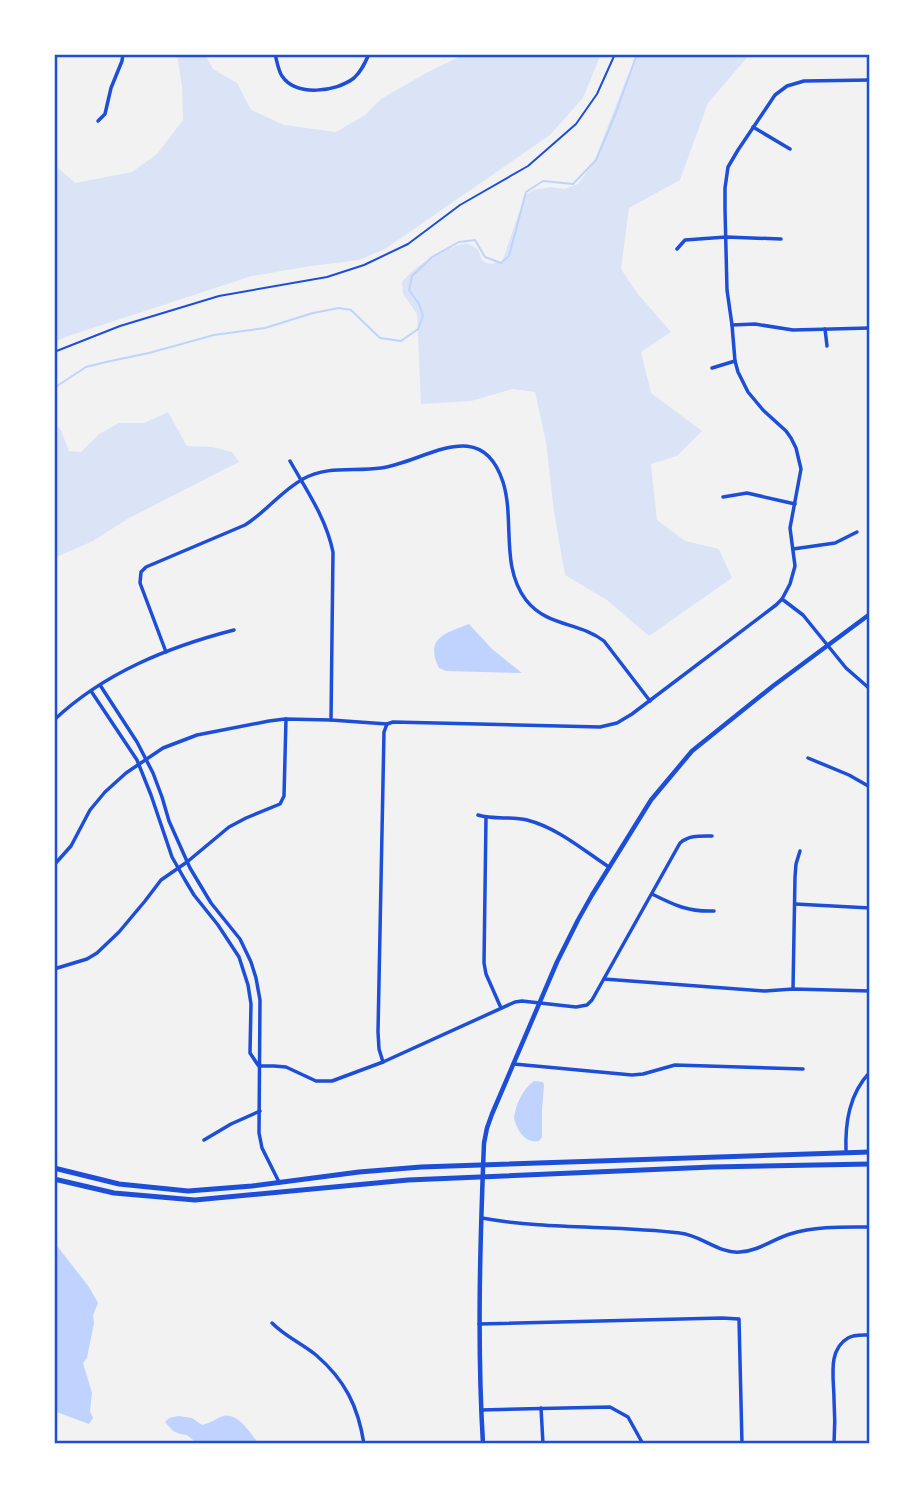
<svg xmlns="http://www.w3.org/2000/svg" width="924" height="1498" font-family="Cabin,sans-serif">
  <style>
    .green { fill: #dbe4f7 }
    .water { fill: #bfd3fe }
    .lines { fill: none; stroke-linecap: round; stroke-linejoin: round }
    .stream { stroke: #bfd3fe; stroke-width: 2 }
    .path { stroke: #1d4ed8; stroke-width: 2 }
    .minor { stroke: #1d4ed8; stroke-width: 3.5 }
    .tertiary { stroke: #1d4ed8; stroke-width: 4.5 }
    .primary { stroke: #1d4ed8; stroke-width: 5 }
    .neatline { fill: none; stroke: #1d4ed8; stroke-width: 2.5 }
  </style>
  <rect width="100%" height="100%" fill="#f2f2f2"/>
  <g class="green">
    <polygon points="177,54 205,54 213,69 237,83 251,110 284,125 336,132 365,115 381,99 426,73 465,54 601,54 583,98 550,135 385,249 359,260 311,266 252,276 68,336 54,342 54,164 75,183 132,172 157,154 183,120 182,87"/>
    <path d="M638 54H750L708 103 680 180 629 208 621 269 637 293 671 332 641 352 651 393 702 431 677 456 651 464 657 520 685 541 719 549 732 578 649 636 607 600 565 575 554 512 546 442 535 392 513 389 471 401 421 404 417 314 403 294 402 282C416 264 444 249 466 243L478 249C483 265 486 265 502 262L525 195 534 190 550 187 564 189 578 184 594 162 625 82Z"/>
    <polygon points="168,412 187,446 212,447 232,452 239,462 129,518 93,541 54,558 54,427 60,428 69,451 81,452 99,434 119,423 144,423"/>
  </g>
  <g class="water">
    <path d="M469 624 492 649 522 673 446 671 439 668C424 638 446 633 469 624Z"/>
    <path d="M534 1081 543 1082 544 1085 542 1110V1137L539 1141C525 1144 517 1130 514 1118 516 1104 522 1090 534 1081Z"/>
    <polygon points="54,1242 89,1287 98,1303 93,1315 94,1323 87,1358 83,1363 92,1393 90,1411 93,1418 89,1424 54,1411"/>
    <path d="M178 1416 192 1418 202 1425C211 1423 217 1418 223 1416 238 1412 251 1434 259 1444H198L187 1435 180 1434 173 1431 165 1422 169 1418Z"/>
  </g>
  <g class="lines">
    <polyline class="stream" points="54,388 86,367 106,362 149,353 214,335 265,328 313,313 339,308 351,310 380,338 401,341 418,329 423,316 419,304 409,290 412,276 432,257 459,242 475,240 485,257 501,263 509,256 526,192 543,181 573,184 596,160 615,115 637,54"/>
    <polyline class="path" points="54,352 120,326 219,296 327,277 364,265 408,244 460,205 528,166 576,124 597,94 615,54"/>
    <g class="minor">
      <path d="M275 54C277 61 278 70 282 76 296 97 336 92 354 78 361 72 365 63 369 54"/>
      <polyline points="98,121 105,114 111,88 122,61 123,54"/>
      <polyline points="753,127 790,149"/>
      <polyline points="677,249 685,240 726,237 781,239"/>
      <polyline points="732,325 755,324 793,330 870,328"/>
      <polyline points="825,329 827,346"/>
      <polyline points="712,368 735,361"/>
      <path d="M290 461C307 491 326 518 333 552L331 720 387 724 393 722 600 727 617 723 632 714 776 605 782 599 790 584 795 566 790 528 801 469 796 448 791 438 786 431 763 410 748 392 738 372 735 361 732 325 727 290 725 209V188L728 167 738 150 775 95 787 86 804 81 870 80"/>
      <polyline points="723,497 747,493 795,504"/>
      <polyline points="793,549 835,543 857,532"/>
      <polyline points="782,599 803,615 846,668 870,689"/>
      <path d="M166 652 140 583 141 572 146 567 245 525C266 512 281 491 303 479 328 465 354 472 381 468 425 462 481 414 503 482 515 520 500 566 526 600 547 627 580 622 604 641L650 701"/>
      <polyline points="100,685 137,742 153,773 162,797 169,821 190,868 211,903 240,939 251,962 256,978 260,1000 259,1133 262,1148 279,1182"/>
      <polyline points="91,691 137,760 151,795 172,857 185,880 194,895 218,925 239,957 248,985 251,1004 250,1053 258,1065"/>
      <path d="M54 720C104 673 168 647 234 630"/>
      <polyline points="808,758 849,775 870,787"/>
      <path d="M478 815C494 820 511 816 527 820 558 828 583 850 609 867"/>
      <polyline points="486,818 484,963 486,974 501,1008"/>
      <polyline points="54,865 71,846 90,810 105,792 126,773 163,748 197,735 269,721 285,719 331,720"/>
      <path d="M652 894C674 905 688 912 714 911"/>
      <polyline points="795,904 870,908"/>
      <polyline points="54,969 87,959 97,953 119,932 145,901 161,880 187,862 229,827 246,818 280,804 284,796 286,719"/>
      <polyline points="604,979 765,991 793,989 870,991"/>
      <polyline points="793,989 795,877 796,864 800,851"/>
      <polyline points="383,1062 379,1049 378,1032 384,732 387,724"/>
      <polyline points="514,1064 632,1075 643,1074 675,1065 803,1069"/>
      <path d="M259 1066H274L286 1067 316 1081H332L383 1062 515 1002 522 1001 576 1007 587 1005 592 1000 680 843C689 835 700 836 712 836"/>
      <polyline points="204,1140 231,1124 260,1111"/>
      <path d="M846 1152C845 1123 849 1094 870 1072"/>
      <path d="M482 1218C548 1230 614 1225 680 1233 701 1235 719 1254 740 1252 759 1251 773 1239 790 1234 816 1226 843 1227 870 1227"/>
      <path d="M272 1323C286 1337 301 1343 316 1355 345 1380 358 1406 364 1444"/>
      <polyline points="479,1324 722,1318 739,1319 742,1444"/>
      <polyline points="541,1408 543,1444"/>
      <polyline points="481,1410 610,1407 628,1417 643,1444"/>
      <path d="M834 1444C835 1429 835 1414 834 1399 834 1379 827 1350 848 1338 854 1334 863 1335 870 1335"/>
    </g>
    <path class="tertiary" d="M483 1444C477 1345 480 1243 484 1143L487 1128 492 1114 557 962 578 920 592 895 651 800 692 751 773 686 870 614"/>
    <g class="primary">
      <polyline points="54,1168 119,1184 188,1191 252,1186 359,1172 421,1167 870,1152"/>
      <polyline points="54,1179 114,1193 195,1200 408,1180 712,1167 870,1164"/>
    </g>
  </g>
  <rect width="924" height="1498" fill="none" stroke="#ffffff" stroke-width="112"/>
  <rect x="56" y="56" width="812" height="1386" class="neatline"/>
</svg>
